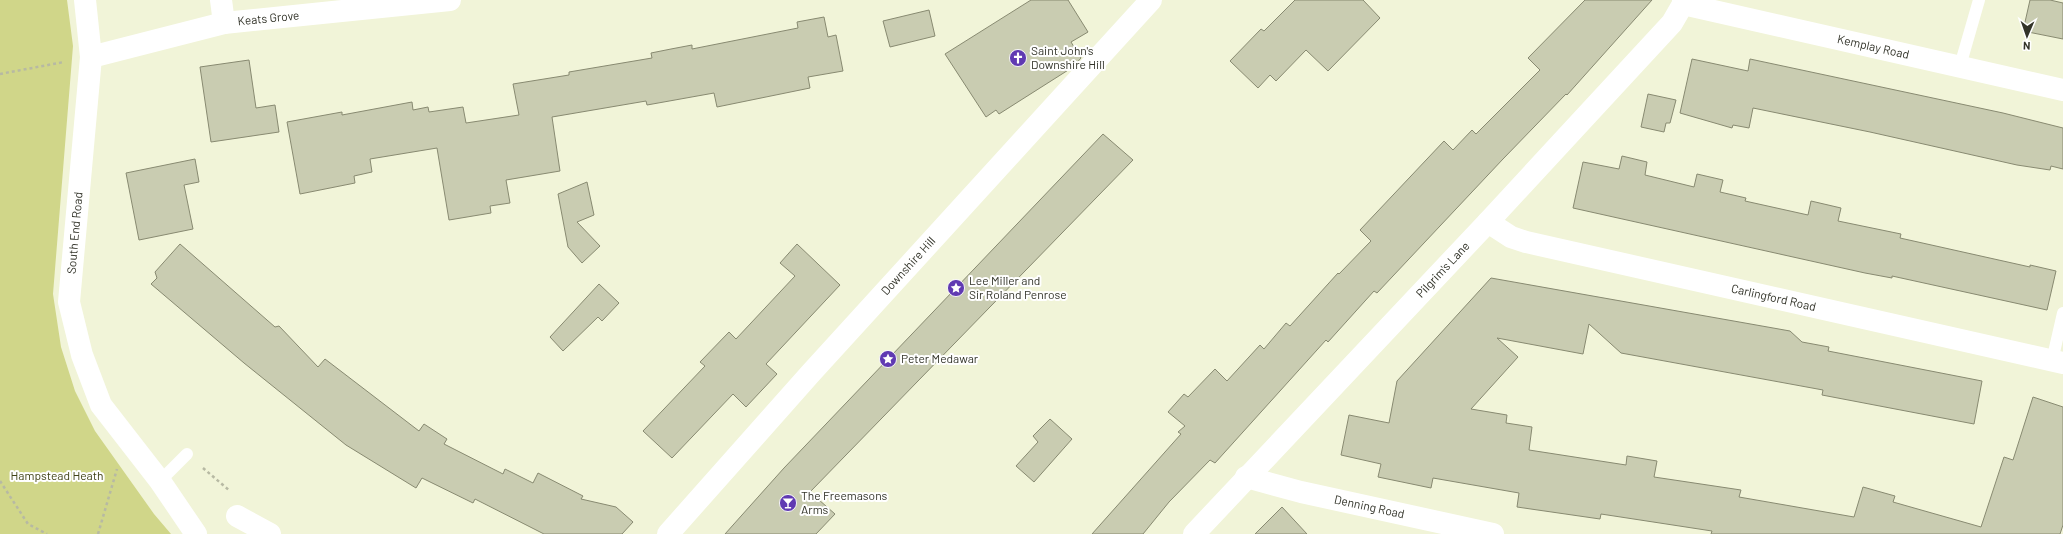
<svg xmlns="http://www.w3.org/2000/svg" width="2063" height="534" font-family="Barlow,sans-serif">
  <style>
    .green { fill: #d0d689 }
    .building { fill: #c9ccb1; stroke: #888a71 }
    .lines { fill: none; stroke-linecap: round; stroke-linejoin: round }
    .path { stroke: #b7b9a3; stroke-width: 2.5; stroke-dasharray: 3 3; stroke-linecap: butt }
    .service { stroke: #fff; stroke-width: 12 }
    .minor { stroke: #fff; stroke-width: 22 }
    .tertiary { stroke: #fff; stroke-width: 22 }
    .labels { text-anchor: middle; stroke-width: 4; stroke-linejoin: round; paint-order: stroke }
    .street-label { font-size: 12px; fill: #323329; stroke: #fff }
    .poi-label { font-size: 12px; fill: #323329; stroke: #fff; text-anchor: start }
    .park-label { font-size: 12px; fill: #404217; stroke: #fff }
  </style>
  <rect width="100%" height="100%" fill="#f1f4d8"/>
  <polygon class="green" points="0,0 67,0 73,46 53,294 61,347 75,391 95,431 154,514 171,534 0,534"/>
  <g class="building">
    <polygon points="1031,0 1068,0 1088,32 1071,42 1081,58 1073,67 999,114 996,110 986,117 945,54"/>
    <polygon points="1295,0 1363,0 1380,18 1328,71 1306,50 1276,81 1270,75 1258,88 1230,61 1261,29 1264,31"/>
    <polygon points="1585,0 1652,0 1567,95 1566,94 1503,159 1377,293 1374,291 1328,342 1326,340 1215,463 1210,460 1169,502 1143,534 1092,534 1181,434 1178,432 1185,426 1168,412 1184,394 1188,397 1215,369 1227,381 1260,345 1264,349 1286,323 1290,326 1338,273 1339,274 1371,241 1360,230 1444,141 1453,150 1472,130 1476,134 1540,70 1528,58"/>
    <polygon points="2030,0 2050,0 2063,3 2063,39 2023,31"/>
    <polygon points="929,10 935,36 890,47 883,21"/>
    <polygon points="824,17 828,37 836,35 843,71 808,77 810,88 717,107 714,93 647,105 646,101 552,117 560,171 506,180 510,203 490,206 491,213 449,220 437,148 370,159 372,172 354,176 355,183 300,194 287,122 342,112 342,115 412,102 413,110 428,107 429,112 463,107 466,123 519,115 513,84 569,75 569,72 652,58 651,53 671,49 692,45 692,49 798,28 797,22"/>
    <polygon points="1692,59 1748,71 1750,59 2003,113 2063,128 2063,169 2051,166 2050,170 2017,165 1870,132 1753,108 1749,128 1733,125 1732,128 1680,113"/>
    <polygon points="249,60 256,108 275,105 279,132 211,142 200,67"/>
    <polygon points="1648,94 1676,100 1670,123 1666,123 1664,132 1641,127"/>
    <polygon points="1103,134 1133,160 810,492 835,514 816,534 725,534 784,468"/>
    <polygon points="1622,156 1647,162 1645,175 1694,187 1697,174 1723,180 1720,192 1746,198 1745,201 1808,215 1811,201 1841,208 1838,221 1901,234 1900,238 2030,267 2030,265 2056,271 2047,310 1892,276 1892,278 1865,273 1573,208 1583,162 1619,169"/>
    <polygon points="195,159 199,182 184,185 193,229 139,240 126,173"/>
    <polygon points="587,182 594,215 577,222 600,246 582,263 568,247 558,194"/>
    <polygon points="180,244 275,327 279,326 318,367 325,359 419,431 424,424 447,439 444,444 503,474 505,469 533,483 538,473 583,496 581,499 616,507 633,522 622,534 544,534 475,499 473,503 422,478 416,488 346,445 244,363 151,284 157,278 155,272"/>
    <polygon points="797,244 840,285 766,364 777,374 746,407 733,394 672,458 643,431 705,366 700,362 729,332 736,339 795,276 780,263"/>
    <polygon points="1491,278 1790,331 1802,342 1829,347 1828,351 1982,381 1974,424 1822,395 1823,390 1621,353 1589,324 1583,354 1497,338 1518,357 1471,409 1507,415 1506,423 1532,427 1529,450 1626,465 1627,456 1657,461 1654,477 1741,490 1739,497 1854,517 1863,487 1895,496 1893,502 1981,527 2004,457 2013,460 2033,397 2063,407 2063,525 2060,534 1711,534 1712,531 1601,514 1600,519 1517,507 1519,493 1433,478 1431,488 1378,477 1381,464 1341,455 1349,415 1389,423 1397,381"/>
    <polygon points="599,284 619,303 602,321 598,317 563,351 550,337"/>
    <polygon points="1050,419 1072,439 1034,482 1016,466 1038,442 1033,436"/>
    <polygon points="1282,507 1307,534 1255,534"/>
  </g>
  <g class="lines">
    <g class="path">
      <polyline points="0,74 64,62"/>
      <polyline points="203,468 230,491"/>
      <polyline points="0,481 28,524 47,534"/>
      <polyline points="98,534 117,469"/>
    </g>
    <g class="service">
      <polyline points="1960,66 1979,0"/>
      <polyline points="2052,361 2063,313"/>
      <polyline points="160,481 187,454"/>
    </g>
    <g class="minor">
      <polyline points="221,0 224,23"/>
      <path id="s1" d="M1683 4 2063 90"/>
      <path id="s2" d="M91 57 224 23 450 0"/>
      <path id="s3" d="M1488 222 1511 237 1526 242 2063 363"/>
      <path id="s4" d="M1246 477 1301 492 1493 534"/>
      <polyline points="237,516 270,534"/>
      <path id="s5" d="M668 534 810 374 1151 0"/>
      <path id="s6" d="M1194 534 1488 222 1672 23 1683 4V0"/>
    </g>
    <polyline class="tertiary" points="85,0 91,57 69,302 82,355 101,405 160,481 196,534"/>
  </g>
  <defs>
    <g id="church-disc" transform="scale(0.9)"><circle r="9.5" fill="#603ab2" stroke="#fff"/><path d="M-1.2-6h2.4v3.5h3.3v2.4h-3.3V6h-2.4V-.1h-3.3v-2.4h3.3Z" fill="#fff"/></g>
    <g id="sight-disc" transform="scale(0.9)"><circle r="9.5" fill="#603ab2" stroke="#fff"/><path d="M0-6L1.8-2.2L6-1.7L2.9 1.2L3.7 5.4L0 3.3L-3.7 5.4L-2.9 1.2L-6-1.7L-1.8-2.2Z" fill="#fff"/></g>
    <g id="bar-disc" transform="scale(0.9)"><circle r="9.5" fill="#603ab2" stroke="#fff"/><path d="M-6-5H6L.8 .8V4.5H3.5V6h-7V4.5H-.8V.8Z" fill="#fff"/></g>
  </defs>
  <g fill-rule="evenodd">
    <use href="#church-disc" x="1018" y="58"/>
    <use href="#sight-disc" x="956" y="288"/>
    <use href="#sight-disc" x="888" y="359"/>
    <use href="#bar-disc" x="788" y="503"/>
  </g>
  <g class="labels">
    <g class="street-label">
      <text dy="4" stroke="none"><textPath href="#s2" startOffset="182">Keats Grove</textPath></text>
      <text dy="4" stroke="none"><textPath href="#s1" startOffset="195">Kemplay Road</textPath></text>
      <text transform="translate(75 233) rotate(-85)" y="4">South End Road</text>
      <text dy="4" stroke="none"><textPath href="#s5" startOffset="360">Downshire Hill</textPath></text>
      <text dy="4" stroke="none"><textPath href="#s6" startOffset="363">Pilgrim's Lane</textPath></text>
      <text dy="4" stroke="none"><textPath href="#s3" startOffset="297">Carlingford Road</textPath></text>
      <text dy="4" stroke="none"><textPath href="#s4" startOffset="127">Denning Road</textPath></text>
    </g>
    <g class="poi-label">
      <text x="1031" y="55">Saint John's<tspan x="1031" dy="14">Downshire Hill</tspan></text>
      <text x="969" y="285">Lee Miller and<tspan x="969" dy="14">Sir Roland Penrose</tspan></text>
      <text x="901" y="363">Peter Medawar</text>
      <text x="801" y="500">The Freemasons<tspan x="801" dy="14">Arms</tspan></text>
    </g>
    <g class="park-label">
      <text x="57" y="480">Hampstead Heath</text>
    </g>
  </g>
  <g transform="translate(2027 36) rotate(182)" stroke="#ffffff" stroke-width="3" paint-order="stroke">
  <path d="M0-3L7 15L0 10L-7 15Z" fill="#323329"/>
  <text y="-6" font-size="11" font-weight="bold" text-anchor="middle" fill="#323329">N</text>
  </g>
</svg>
